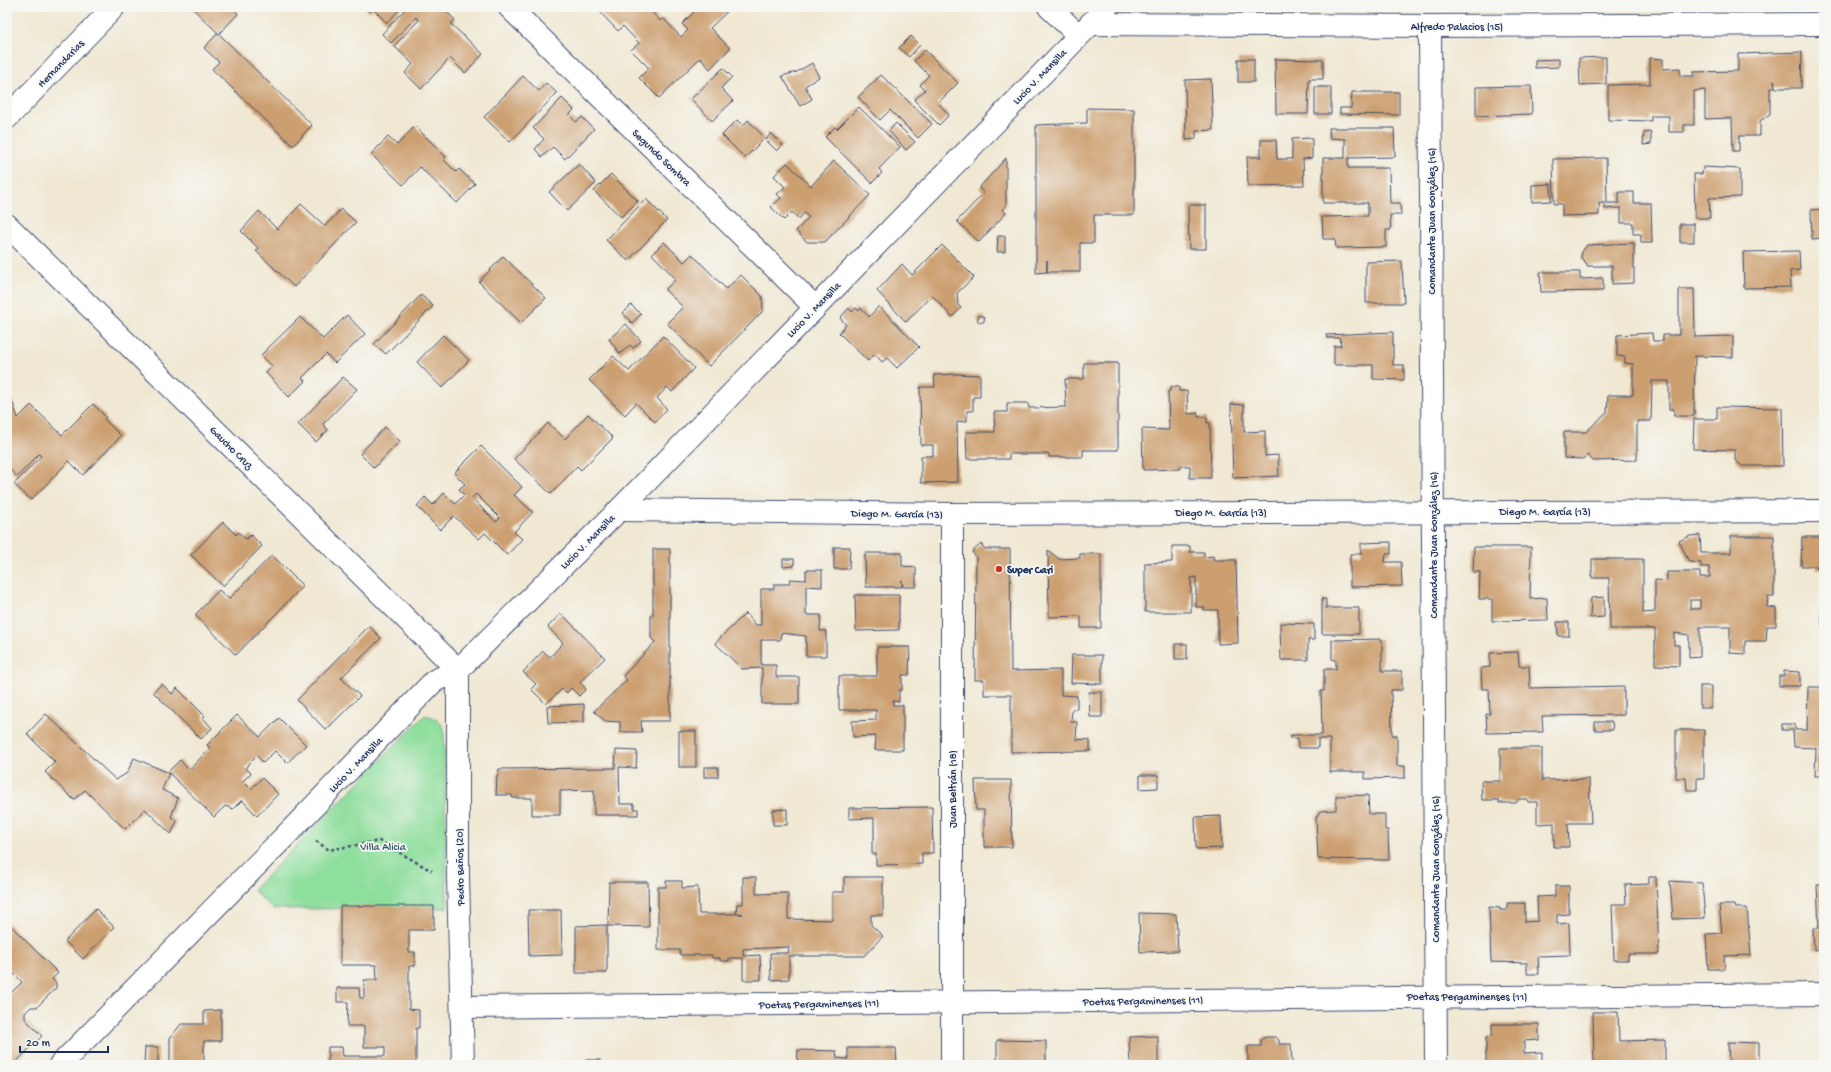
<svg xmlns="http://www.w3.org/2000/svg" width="1831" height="1072" font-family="'Gochi Hand',sans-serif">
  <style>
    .green { fill: #8ede9c; stroke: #54867d }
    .building { fill: #cc9f6f; fill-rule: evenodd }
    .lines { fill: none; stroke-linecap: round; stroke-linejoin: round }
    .street-casing { stroke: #3b4b70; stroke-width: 24 }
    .path { stroke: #3b4b70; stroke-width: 2.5; stroke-dasharray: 3 3; stroke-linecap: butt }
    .street { stroke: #fff; stroke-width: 22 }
    .poi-dot { fill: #c8321e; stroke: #f6f6f2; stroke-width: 1.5 }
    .labels { text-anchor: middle; stroke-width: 3.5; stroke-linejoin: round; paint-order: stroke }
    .street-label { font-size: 11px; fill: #1b2f5e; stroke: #f6f6f2 }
    .poi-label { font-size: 11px; font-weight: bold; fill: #1b2f5e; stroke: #f6f6f2; text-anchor: start }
    .park-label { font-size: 11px; fill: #385b6e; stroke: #f6f6f2 }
  </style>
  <rect width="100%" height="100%" fill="#f6f6f2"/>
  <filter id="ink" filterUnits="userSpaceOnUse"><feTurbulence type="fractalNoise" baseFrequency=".025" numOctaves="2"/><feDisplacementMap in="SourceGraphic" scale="8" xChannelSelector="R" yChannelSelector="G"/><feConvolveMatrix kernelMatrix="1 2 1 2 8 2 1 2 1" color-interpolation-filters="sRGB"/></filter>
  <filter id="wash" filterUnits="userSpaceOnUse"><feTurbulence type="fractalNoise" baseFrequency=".012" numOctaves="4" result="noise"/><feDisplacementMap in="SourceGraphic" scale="16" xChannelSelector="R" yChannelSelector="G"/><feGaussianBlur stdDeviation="0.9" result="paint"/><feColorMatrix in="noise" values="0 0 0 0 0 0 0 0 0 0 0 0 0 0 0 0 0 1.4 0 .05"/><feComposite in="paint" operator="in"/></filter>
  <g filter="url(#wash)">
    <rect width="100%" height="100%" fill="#f0e8d3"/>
    <path class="green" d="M424 716C433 715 440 720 444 729L447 908 273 909 253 890Z"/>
    <g id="blocks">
      <g class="building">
        <polygon points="191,7 239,7 235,10 238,14 219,34 312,125 293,146 212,69 219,62 204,48 218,33"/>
        <polygon points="364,7 402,7 387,23 373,9 369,12"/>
        <polygon points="407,7 442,7 455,20 451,24 483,54 465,73 450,58 421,89 405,73 413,64 394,46 419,20 416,17 391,43 382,34"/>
        <polygon points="598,7 647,7 660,21 663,18 681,37 688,30 682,24 694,12 689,7 732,7 710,28 730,48 710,69 700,58 659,98 639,78 649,68 631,50 639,43 623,26 618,31 596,8"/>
        <polygon points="911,36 920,45 909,57 899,48"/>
        <polygon points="925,50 958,83 938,103 949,115 939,125 914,100 925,90 920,85 929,75 914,61"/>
        <polygon points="1802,52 1801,88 1775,88 1774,81 1775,88 1770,88 1770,114 1760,121 1760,136 1739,136 1739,151 1733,151 1732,118 1705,119 1705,90 1694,91 1694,125 1684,125 1684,132 1669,132 1669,116 1651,116 1651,121 1608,120 1608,85 1650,84 1650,58 1663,59 1663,69 1680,68 1680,76 1694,76 1693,72 1738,71 1738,54"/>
        <polygon points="1606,57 1606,84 1580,85 1579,58"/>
        <rect x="1238" y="59" width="16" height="23"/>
        <polygon points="1275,59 1323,60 1323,79 1309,79 1308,114 1276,114"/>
        <polygon points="1559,59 1559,67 1535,68 1535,60"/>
        <polygon points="812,63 819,77 805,86 812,99 800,106 782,76 797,72"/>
        <polygon points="723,68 732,77 721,88 733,101 712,121 691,99"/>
        <polygon points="881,75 932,124 918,138 890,110 880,120 858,97"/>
        <polygon points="523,76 539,91 546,83 557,93 510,142 484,117"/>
        <polygon points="1211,79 1213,130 1196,131 1196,139 1186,140 1185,80"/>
        <polygon points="1531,86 1532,114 1476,116 1476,87"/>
        <rect x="1315" y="87" width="16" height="27"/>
        <polygon points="1352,92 1399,92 1399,115 1340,114 1340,108 1351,108"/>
        <polygon points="562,98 574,110 569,115 576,122 582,117 594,129 565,159 553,147 542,157 535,149 544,139 533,128"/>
        <polygon points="859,107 900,147 879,169 882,173 872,183 825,137 835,127 837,129"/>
        <polygon points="1087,108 1134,109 1134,215 1094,215 1094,243 1080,243 1080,272 1047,272 1047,260 1047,272 1036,273 1036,125 1087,123"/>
        <polygon points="737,120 743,126 748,120 765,138 745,158 722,135"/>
        <polygon points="896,123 915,142 906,150 889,131"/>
        <polygon points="415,126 446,157 443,159 456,172 459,169 475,184 457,203 420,167 403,185 371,154 388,137 397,145"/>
        <polygon points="1329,128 1394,128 1395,157 1348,158 1348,168 1389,168 1390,203 1400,203 1401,215 1390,215 1391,230 1386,230 1386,247 1336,248 1335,239 1323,239 1322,217 1368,216 1368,203 1323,203 1323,158 1345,158 1345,139 1330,138"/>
        <polygon points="1651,132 1651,144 1643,145 1644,133"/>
        <polygon points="771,133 783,145 777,151 766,140"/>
        <polygon points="1312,138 1312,158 1303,159 1304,185 1248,186 1247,157 1261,157 1261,140 1276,140 1277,159 1292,159 1292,139"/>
        <polygon points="1006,158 1006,206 1002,210 1006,213 979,242 957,221 984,193 979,188"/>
        <polygon points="1606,158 1607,203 1619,203 1619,192 1634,192 1634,203 1651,203 1652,243 1641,243 1641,234 1633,234 1633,223 1621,223 1621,208 1605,209 1605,203 1599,203 1599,215 1562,216 1562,204 1554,204 1553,159"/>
        <polygon points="834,161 870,195 825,242 807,242 796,231 809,217 804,213 799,219 792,212 784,220 771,207 781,198 777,194 785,187 774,176 787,163 811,186"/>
        <polygon points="579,164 596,183 567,211 549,192"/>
        <polygon points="1703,167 1740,169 1740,197 1709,198 1710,218 1695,218 1694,174 1702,174"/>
        <polygon points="611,174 638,201 621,217 594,191"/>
        <polygon points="1551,184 1551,201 1532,202 1532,185"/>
        <polygon points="646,199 667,220 628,261 606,240"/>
        <polygon points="301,204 325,226 341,209 356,222 294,287 256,251 259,249 241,231 259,211 277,229"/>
        <polygon points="1188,205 1206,205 1206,249 1189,249"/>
        <polygon points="1824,209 1824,238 1812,239 1811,210"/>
        <rect x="1680" y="224" width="14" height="18"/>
        <polygon points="998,236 1005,236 1005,252 997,252"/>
        <polygon points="664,242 684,262 692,254 726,289 741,275 762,296 763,311 709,366 667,323 683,307 665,290 676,279 652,254"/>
        <polygon points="1634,243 1634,283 1612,284 1612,266 1587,266 1587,264 1581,258 1582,252 1587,245"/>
        <polygon points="942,245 974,277 957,293 958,305 961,308 952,317 932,295 906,322 877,291 902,264 912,275"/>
        <polygon points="1799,251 1800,270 1790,271 1791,287 1744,288 1743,252"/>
        <polygon points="503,256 546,298 521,323 479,282"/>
        <polygon points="1402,261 1404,303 1366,303 1366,262"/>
        <polygon points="1540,272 1580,272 1580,279 1603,278 1603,291 1541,292"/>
        <polygon points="1679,289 1694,289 1695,337 1733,336 1733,357 1695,356 1694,416 1674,416 1674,409 1669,409 1669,381 1652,381 1651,421 1637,421 1637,460 1593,461 1588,455 1583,459 1564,458 1564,432 1586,432 1607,412 1608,395 1633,395 1633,364 1625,363 1625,357 1617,356 1617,335 1652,333 1653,341 1663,341 1663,335 1679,335"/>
        <polygon points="421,295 433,306 386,354 374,344"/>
        <polygon points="631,305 641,314 632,323 623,313"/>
        <polygon points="879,306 919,347 897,368 887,358 882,362 875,354 868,361 839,333 846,325 840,318 849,308 852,312 856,308 859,311 861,308 869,317"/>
        <polygon points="347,315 365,334 335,363 326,354 302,378 305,381 289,397 266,373 272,366 261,355 300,317 323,339"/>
        <circle cx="981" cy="319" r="3.5"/>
        <polygon points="626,324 641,341 633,348 630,345 620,354 609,339"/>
        <polygon points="1393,332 1393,365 1404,365 1404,380 1373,379 1373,365 1334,365 1334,346 1341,346 1340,338 1327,338 1326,335"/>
        <polygon points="443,335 469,360 442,388 417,362"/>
        <polygon points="663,336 694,368 672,392 667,387 657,398 667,409 655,422 636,403 625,415 589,380 613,356 629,371"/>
        <polygon points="1084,363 1118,363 1118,450 1083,450 1083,457 1049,457 1049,454 1009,454 1009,459 967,459 966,432 995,432 994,412 1007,412 1007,403 1028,403 1029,408 1066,407 1065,379 1084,379"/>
        <polygon points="956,374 980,375 980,397 973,397 973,411 967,411 967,421 957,422 958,482 921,483 921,456 933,456 933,445 921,445 920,387 935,387 934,375"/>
        <polygon points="343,377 357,389 323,424 328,430 316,442 298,424"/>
        <polygon points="1171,387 1179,387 1179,391 1187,391 1188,414 1198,413 1198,417 1207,417 1207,423 1210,423 1211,478 1190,478 1190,466 1180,466 1180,469 1143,470 1142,429 1169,430 1168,391 1170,391"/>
        <polygon points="11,398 18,418 31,405 62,435 93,404 106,417 104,419 121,436 83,475 69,461 31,500 14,484 41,456 39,454 17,477 7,466 7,399"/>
        <polygon points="1231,404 1244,405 1244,432 1265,431 1265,456 1278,455 1279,476 1233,478"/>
        <polygon points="1717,407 1782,408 1783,466 1742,466 1735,460 1735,450 1693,449 1694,419 1717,419"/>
        <polygon points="588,414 613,438 581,470 577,466 551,494 514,459 548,423 565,439"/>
        <polygon points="385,427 400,441 374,468 360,454"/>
        <path d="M481 446 522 487 514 495 533 512 514 532 522 539 507 555 485 533 479 539 454 516 440 530 417 506 425 497 433 505 444 493 455 504 464 495 459 489 465 484 454 473ZM476 494 500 518 496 522 472 498Z"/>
        <polygon points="223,522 236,535 238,532 246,539 251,535 262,546 223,586 191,555"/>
        <path d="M1700 535 1701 553H1731V536H1774V596H1768L1767 607 1776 608V626H1767L1766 641H1745V654L1730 653V627H1700V657L1689 658V635L1674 633V645H1679V666L1655 665V629H1610L1609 578H1592V559H1643V613L1655 612V580L1667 581V572H1700V577H1710L1709 567H1701V563L1689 562 1679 541 1690 536ZM1690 600H1700V609H1690Z"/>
        <polygon points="1802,537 1824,537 1824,568 1816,569 1817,566 1801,566"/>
        <polygon points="1391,542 1391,554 1386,554 1385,562 1401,562 1402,586 1350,587 1350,554 1361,554 1361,543"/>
        <polygon points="981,544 985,549 1010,549 1011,671 1061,670 1061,695 1077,696 1077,709 1072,709 1071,722 1077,722 1076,739 1090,740 1090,751 1011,752 1011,695 984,695 984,680 975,680 976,557 972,552"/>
        <polygon points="1172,546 1190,546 1190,552 1204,552 1204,557 1213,556 1214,560 1236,560 1238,643 1218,644 1218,610 1204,610 1204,607 1196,607 1196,577 1191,578 1191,612 1145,612 1145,563 1172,562"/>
        <polygon points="834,547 850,547 849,569 834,569"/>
        <polygon points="1474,547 1531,547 1530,599 1547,598 1548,620 1492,621 1492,599 1479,599 1480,572 1473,572"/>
        <polygon points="653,549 670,549 670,721 641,721 642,732 620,732 620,722 605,721 594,711 627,680 623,676 655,642 651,638 651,614 653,615"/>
        <polygon points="1048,550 1059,559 1080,558 1080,554 1101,554 1101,628 1081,628 1081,616 1049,617"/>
        <polygon points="865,553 902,553 902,566 916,567 916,587 903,587 902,580 902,587 866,587"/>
        <polygon points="272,555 303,586 236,655 195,615 219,590 229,599"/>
        <polygon points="783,559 794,559 794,566 783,567"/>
        <polygon points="806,570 822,570 822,587 806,586 806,615 821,615 820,631 826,631 826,656 806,656 806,636 781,633 780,640 761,640 761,665 776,665 776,677 799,677 799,704 762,704 762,668 742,669 715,643 746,613 756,625 761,625 761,589 774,589 774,584 789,584 790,579 806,580"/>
        <polygon points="855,595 899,595 899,630 856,631"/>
        <polygon points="1604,597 1604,617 1590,618 1591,598"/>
        <polygon points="1322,599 1326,599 1326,608 1359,608 1359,634 1322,634"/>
        <polygon points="1821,610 1824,610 1824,626 1822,626"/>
        <polygon points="561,613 605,658 580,682 586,689 579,696 571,688 567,693 562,689 546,704 531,689 536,684 523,672 543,651 550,657 563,643 548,627"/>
        <polygon points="1557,622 1569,622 1569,636 1558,636"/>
        <polygon points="1280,623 1314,624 1314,640 1308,640 1308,660 1281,660"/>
        <polygon points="369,626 381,638 341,678 360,696 326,730 297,700"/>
        <polygon points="1382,639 1382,671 1402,671 1402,690 1391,690 1392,735 1397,735 1397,766 1405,766 1405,778 1365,779 1365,772 1330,772 1330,739 1318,739 1318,748 1298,748 1298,738 1291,738 1291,735 1322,735 1321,691 1324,691 1324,669 1336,669 1336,661 1332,659 1332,640"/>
        <rect x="1175" y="644" width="12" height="15"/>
        <polygon points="877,647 910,647 909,675 902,675 902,690 899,690 899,702 893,701 893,705 903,705 903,750 875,750 876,736 853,737 852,721 876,720 876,710 839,710 839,676 877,676"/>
        <polygon points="1518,652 1519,666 1529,666 1530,688 1624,686 1624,715 1542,716 1543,732 1487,733 1486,714 1490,714 1489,689 1482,689 1481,668 1490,667 1490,653"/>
        <polygon points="1072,655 1102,655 1102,684 1071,683"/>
        <polygon points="1784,671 1800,672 1800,686 1779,686 1779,676 1784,676"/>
        <polygon points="162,684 172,694 177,688 205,716 203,718 212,728 201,739 153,692"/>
        <rect x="1700" y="686" width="11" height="22"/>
        <polygon points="1808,687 1824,687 1824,776 1815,776 1816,748 1794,747 1793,730 1782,730 1782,724 1795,724 1795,730 1807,730"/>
        <polygon points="1089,692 1102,692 1102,717 1090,717"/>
        <polygon points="584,704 584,722 548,723 547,706"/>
        <polygon points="46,714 116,780 127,773 134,758 169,773 162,790 178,798 171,817 177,821 171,834 145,809 125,829 85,790 74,800 45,772 55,762 27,734"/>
        <polygon points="237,715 260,737 279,718 306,745 287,763 275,751 263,763 257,756 245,768 251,773 243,781 251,789 262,778 278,794 257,816 242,800 233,809 225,806 214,817 168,772 180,760 189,770 210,748 207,745"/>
        <polygon points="1595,722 1612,722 1613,730 1595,730"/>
        <polygon points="1676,730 1704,730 1704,778 1697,778 1697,790 1687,790 1686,778 1676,778"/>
        <rect x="679" y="731" width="17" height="36"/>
        <polygon points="1500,748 1542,748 1542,780 1589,779 1591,823 1568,823 1569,847 1554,847 1554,823 1537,824 1537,802 1528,802 1527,799 1519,799 1516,803 1499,803 1499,800 1482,800 1481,781 1500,781"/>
        <polygon points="616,750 637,751 636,768 619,767 620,804 634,804 634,809 638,809 638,815 594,815 594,790 560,791 560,815 532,815 532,798 512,798 512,795 496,795 497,775 498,775 499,769 615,768"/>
        <rect x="704" y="767" width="14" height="10"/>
        <polygon points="1140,775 1158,775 1158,788 1140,789"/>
        <polygon points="975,780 1011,780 1012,847 984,847 984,810 976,810"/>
        <polygon points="1368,795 1369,814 1385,814 1385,830 1388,830 1389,860 1318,859 1316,818 1320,811 1336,810 1336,796"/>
        <polygon points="932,807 933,853 922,853 922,864 876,865 876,854 872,854 872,842 874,839 874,818 849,819 849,808"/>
        <polygon points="787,809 787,825 773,825 773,810"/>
        <polygon points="1221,816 1222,848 1196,849 1195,817"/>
        <polygon points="743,877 756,877 756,894 788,893 788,919 832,920 832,892 844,892 844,877 883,877 883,915 871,915 871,925 883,936 864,956 789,956 789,979 771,980 770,953 788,953 789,947 743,949 743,956 760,955 761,980 743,980 743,958 729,958 729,961 720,961 720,958 712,958 712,955 680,955 680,950 658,950 658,887 666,887 666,881 682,881 682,888 698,887 699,914 743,914 736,913 737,904 743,904"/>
        <polygon points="1649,877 1656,877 1659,954 1628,954 1628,960 1614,960 1612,904 1626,904 1625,885 1649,884"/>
        <polygon points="1670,881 1702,883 1705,918 1673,919"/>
        <polygon points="609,882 648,882 649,927 608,926"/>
        <polygon points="1817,885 1824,885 1824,949 1814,950 1813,928 1819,928"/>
        <polygon points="1555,886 1569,886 1569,914 1557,915 1557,924 1569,923 1570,955 1538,956 1539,974 1527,974 1527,963 1491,962 1489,907 1500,908 1500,910 1507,910 1507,903 1525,903 1525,922 1538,921 1537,897 1555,896"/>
        <polygon points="1719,905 1734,905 1735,908 1747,908 1751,955 1724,956 1725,969 1708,969 1706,934 1722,933"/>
        <polygon points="340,906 434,906 434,930 409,930 409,952 415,952 415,966 409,966 409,1009 419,1010 419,1028 416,1028 416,1065 328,1065 328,1047 342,1047 343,1056 385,1056 385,1047 364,1047 364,1026 347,1026 348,1002 337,1002 337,988 359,988 360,998 364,998 364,980 377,980 376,965 340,965"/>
        <polygon points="96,909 114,927 83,959 65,941"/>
        <polygon points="528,910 561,910 562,955 529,956"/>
        <polygon points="1139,913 1176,914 1178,951 1140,952"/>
        <polygon points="7,922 58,973 52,979 56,983 56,988 37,1007 31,1007 25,1013 25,1019 42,1036 13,1065 7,1065 7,997 22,982 7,967"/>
        <polygon points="607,925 607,973 576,973 576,926"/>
        <polygon points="221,1010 221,1041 204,1041 204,1065 170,1065 170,1038 181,1024 204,1024 204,1011"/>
        <polygon points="1593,1012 1618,1012 1619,1041 1665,1040 1665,1065 1594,1065"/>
        <rect x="1821" y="1017" width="3" height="22"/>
        <polygon points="1492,1024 1539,1024 1539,1040 1524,1041 1524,1053 1542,1052 1542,1065 1486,1065 1486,1037 1492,1036"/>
        <polygon points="1158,1036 1158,1065 1130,1065 1129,1037"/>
        <polygon points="1265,1037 1275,1037 1279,1040 1279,1044 1291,1044 1292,1065 1248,1065 1248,1046 1261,1046 1261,1040"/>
        <polygon points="997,1040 1046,1041 1046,1065 997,1065"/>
        <polygon points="1728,1042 1759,1043 1759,1065 1729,1065"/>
        <polygon points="145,1047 158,1047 158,1065 144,1065"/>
        <polygon points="848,1048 896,1048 897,1065 797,1065 798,1050 836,1051 837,1058 848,1059"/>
        <rect x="586" y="1060" width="14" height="5"/>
      </g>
    </g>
  </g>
  <g filter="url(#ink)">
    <use href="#blocks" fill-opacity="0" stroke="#3b4b70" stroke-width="1"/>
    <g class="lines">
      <g class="street-casing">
        <g id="street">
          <polyline points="509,7 815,307"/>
          <polyline points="1049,7 1078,35"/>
          <polyline points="1090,24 1430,26 1824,24"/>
          <polyline points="1430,26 1436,1065"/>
          <polyline points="7,118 114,7"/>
          <polyline points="7,225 458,670 458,877 463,1065"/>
          <polyline points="619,510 952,514 1824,511"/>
          <polyline points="462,1007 1824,994"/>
          <polyline points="60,1065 294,827 434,681 458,670 619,510 1107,7"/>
          <polyline points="952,1065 952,514"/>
        </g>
      </g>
      <polyline class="path" points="316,841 329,850 379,841 432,871"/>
      <use href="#street" class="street"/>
    </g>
  </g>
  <circle class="poi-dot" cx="999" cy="569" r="4"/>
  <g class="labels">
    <g class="street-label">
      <text x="1457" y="30">Alfredo Palacios (15)</text>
      <text transform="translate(60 63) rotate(-46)" y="4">Hernandarias</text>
      <text transform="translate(1039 76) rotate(-46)" y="4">Lucio V. Mansilla</text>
      <text transform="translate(662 157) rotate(44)" y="4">Segundo Sombra</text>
      <text transform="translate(1431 221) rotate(-90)" y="4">Comandante Juan González (16)</text>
      <text transform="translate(813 309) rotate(-46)" y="4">Lucio V. Mansilla</text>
      <text transform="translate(232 447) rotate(45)" y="4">Gaucho Cruz</text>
      <text x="1545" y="515">Diego M. García (13)</text>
      <text x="1221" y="516">Diego M. García (13)</text>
      <text transform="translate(897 513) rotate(1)" y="4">Diego M. García (13)</text>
      <text transform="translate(587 541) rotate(-45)" y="4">Lucio V. Mansilla</text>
      <text transform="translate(1433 545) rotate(-90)" y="4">Comandante Juan González (16)</text>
      <text transform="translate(355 764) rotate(-46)" y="4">Lucio V. Mansilla</text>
      <text transform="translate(952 789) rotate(-90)" y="4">Juan Beltrán (18)</text>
      <text transform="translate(459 867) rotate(-91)" y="4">Pedro Baños (20)</text>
      <text transform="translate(1435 869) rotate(-90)" y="4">Comandante Juan González (16)</text>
      <text x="1467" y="1000">Poetas Pergaminenses (11)</text>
      <text transform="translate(1143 1000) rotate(-1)" y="4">Poetas Pergaminenses (11)</text>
      <text transform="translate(819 1003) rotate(-1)" y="4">Poetas Pergaminenses (11)</text>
    </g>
    <g class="poi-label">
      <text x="1007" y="573">Super Cari</text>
    </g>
    <g class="park-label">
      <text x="383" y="850">Villa Alicia</text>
    </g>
  </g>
  <rect width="1831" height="1072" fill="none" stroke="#f6f6f2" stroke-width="24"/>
  <path d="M20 1046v6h88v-6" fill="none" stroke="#1b2f5e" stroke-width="2"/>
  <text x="26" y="1046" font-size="12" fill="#1b2f5e" stroke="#f6f6f2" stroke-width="3" paint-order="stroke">20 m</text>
</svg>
